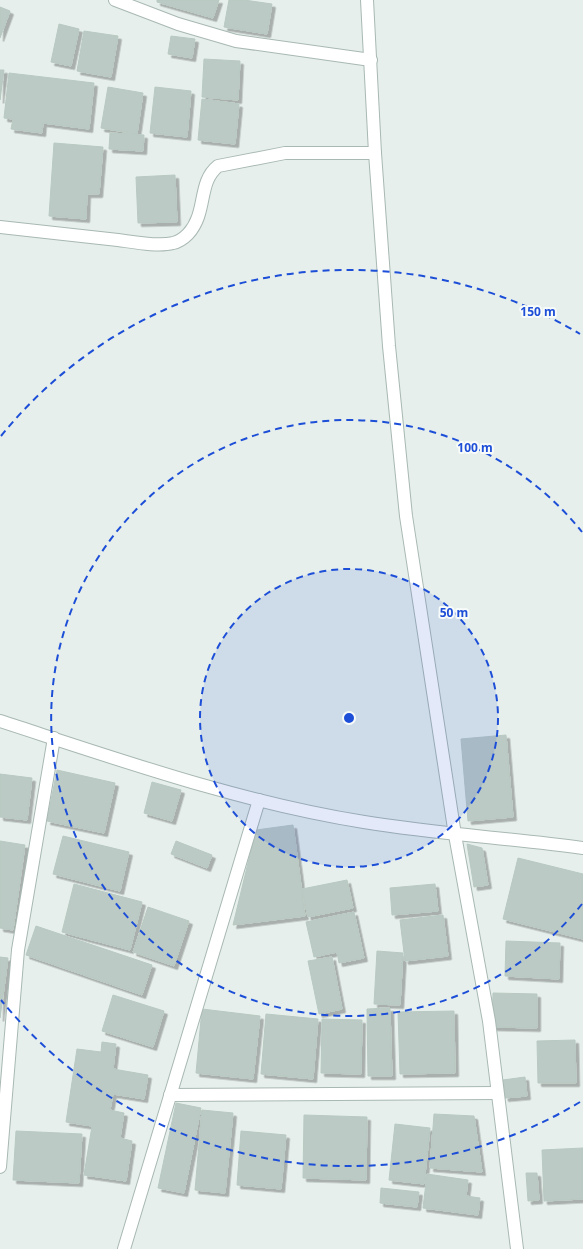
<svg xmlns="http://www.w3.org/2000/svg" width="583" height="1249" font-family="'Noto Sans',sans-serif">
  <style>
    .building { fill: #bbcac4; stroke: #b8c9c2; filter: url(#shadow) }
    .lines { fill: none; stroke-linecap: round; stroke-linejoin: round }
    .minor-casing { stroke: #a8b8b2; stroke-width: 14 }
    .minor { stroke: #fff; stroke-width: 12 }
    .ring { fill: none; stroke: #1d4ed8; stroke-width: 2; stroke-dasharray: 7 5 }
    .centre { fill: #1d4ed8; stroke: #f7fbf9; stroke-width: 2 }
    .ring-label { font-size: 12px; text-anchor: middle; font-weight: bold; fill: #1d4ed8; stroke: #f7fbf9; stroke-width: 4; stroke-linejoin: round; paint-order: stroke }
  </style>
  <defs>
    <filter id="shadow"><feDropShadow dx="3.5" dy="3.5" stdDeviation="0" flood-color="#0004"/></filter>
  </defs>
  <rect width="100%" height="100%" fill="#e6efeb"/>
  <g class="building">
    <polygon points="157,0 219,0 213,18 157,2"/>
    <polygon points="229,0 244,0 272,4 267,34 224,27"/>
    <polygon points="0,7 10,11 0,38"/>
    <polygon points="59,24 79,29 71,66 51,62"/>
    <polygon points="84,31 118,36 111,77 77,71"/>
    <polygon points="171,36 195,39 192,58 168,54"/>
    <polygon points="204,59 240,61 238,100 202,97"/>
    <polygon points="0,70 4,70 0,100"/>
    <polygon points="9,73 94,83 89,129 43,123 42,133 11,129 13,119 4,118"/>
    <polygon points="108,87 143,93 137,134 101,128"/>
    <polygon points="155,87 191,91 187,137 150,133"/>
    <polygon points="202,99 239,104 235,144 198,140"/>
    <polygon points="110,133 144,135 143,151 109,149"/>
    <polygon points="54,143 103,147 99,194 87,194 86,219 49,216"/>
    <polygon points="175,175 177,222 138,223 136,177"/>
    <polygon points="506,735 513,817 468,821 461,739"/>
    <polygon points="57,770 115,783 104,833 47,821"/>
    <polygon points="0,774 32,778 27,820 0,817"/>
    <polygon points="152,782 181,790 172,821 144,813"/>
    <polygon points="293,825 305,916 233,925 256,830"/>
    <polygon points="63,836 129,852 120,891 53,874"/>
    <polygon points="0,841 25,845 13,930 0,928"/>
    <polygon points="176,841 212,855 207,868 171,854"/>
    <polygon points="467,844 482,848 488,885 474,887"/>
    <polygon points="518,858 583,874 583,939 503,919"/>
    <polygon points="347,880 353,908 308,917 302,889"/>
    <polygon points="74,884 142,902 130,950 62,932"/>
    <polygon points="435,884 438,911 392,915 390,888"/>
    <polygon points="148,907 189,921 174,966 133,952"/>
    <polygon points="354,912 364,958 339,963 337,952 314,957 306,922"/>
    <polygon points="443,915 448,956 405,961 400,920"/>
    <polygon points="36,926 152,965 142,995 26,955"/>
    <polygon points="506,941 560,943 559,979 505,976"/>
    <polygon points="377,951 403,953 400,1005 374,1004"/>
    <polygon points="0,957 8,958 0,1018"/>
    <polygon points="332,957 342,1009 319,1014 308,961"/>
    <polygon points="493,993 537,994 537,1028 492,1027"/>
    <polygon points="113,995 164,1011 153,1047 102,1031"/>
    <polygon points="390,1008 392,1076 368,1076 367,1009"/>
    <polygon points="202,1009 260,1016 253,1079 196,1073"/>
    <polygon points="454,1011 455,1073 400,1074 398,1012"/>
    <polygon points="266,1014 318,1019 313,1079 261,1074"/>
    <polygon points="322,1019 362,1020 361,1074 321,1073"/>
    <polygon points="575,1040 576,1083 538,1083 537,1041"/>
    <polygon points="102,1042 116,1044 113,1069 148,1075 144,1099 113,1094 110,1110 124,1113 120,1138 132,1141 126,1181 84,1175 92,1126 66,1122 77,1049 101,1052"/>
    <polygon points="525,1077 527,1096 505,1098 503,1080"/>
    <polygon points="176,1103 201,1108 184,1193 158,1188"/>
    <polygon points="202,1110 233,1113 225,1193 195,1190"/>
    <polygon points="434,1114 474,1116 482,1172 430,1168"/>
    <polygon points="304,1115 367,1117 366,1180 303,1178"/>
    <polygon points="395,1124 430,1128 424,1184 389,1180"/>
    <polygon points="16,1131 82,1134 79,1183 13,1180"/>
    <polygon points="241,1131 286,1135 281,1189 237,1185"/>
    <polygon points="583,1148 583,1199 544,1201 542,1150"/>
    <polygon points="526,1173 537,1173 539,1200 528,1201"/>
    <polygon points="427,1174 468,1180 466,1196 480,1198 478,1215 423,1208"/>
    <polygon points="381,1188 419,1192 417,1207 380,1203"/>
  </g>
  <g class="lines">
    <g class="minor-casing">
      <g id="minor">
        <polyline points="115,0 178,24 236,41 371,60"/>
        <polyline points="367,0 375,153 389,346 406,516 455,835 489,1021 517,1249"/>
        <path d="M0 227C39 231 79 236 118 240 133 242 158 247 173 243 178 242 184 238 188 234 208 212 197 183 218 166L285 153H375"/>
        <path d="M0 721C120 760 239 802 364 822 437 834 510 838 583 848"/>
        <polyline points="170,1095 497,1093"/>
        <polyline points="0,1167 18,950 54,738"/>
        <polyline points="124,1249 259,800"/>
      </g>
    </g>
    <use href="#minor" class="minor"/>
  </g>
  <circle cx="349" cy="718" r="149" fill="#1d4ed8" fill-opacity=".12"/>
  <g class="ring">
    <circle cx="349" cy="718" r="149"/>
    <path d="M582 904A298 298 0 1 1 582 532"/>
    <path d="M580 1102A448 448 0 0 1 1 1000M1 436A448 448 0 0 1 580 334"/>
  </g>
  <circle cx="349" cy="718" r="6" class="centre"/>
  <g class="ring-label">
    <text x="538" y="316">150 m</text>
    <text x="475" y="452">100 m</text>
    <text x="454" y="617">50 m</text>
  </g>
</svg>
